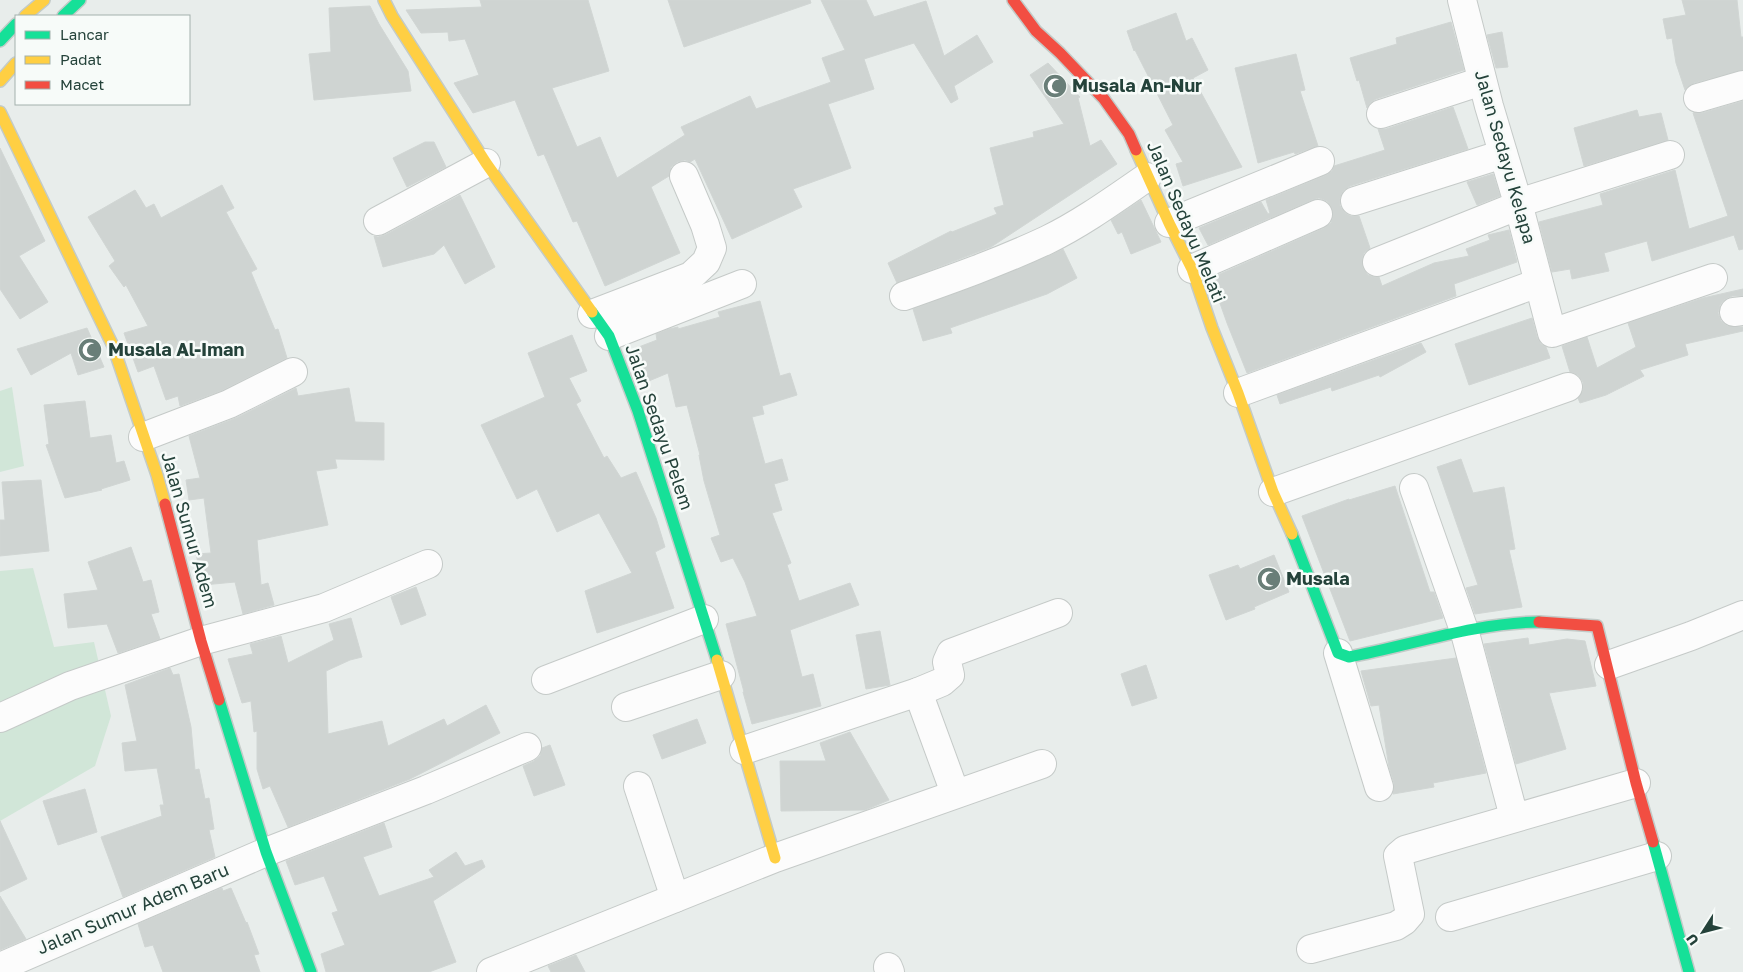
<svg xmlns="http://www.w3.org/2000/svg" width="1743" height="972" font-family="'Golos Text',sans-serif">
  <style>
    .green { fill: #d1e6d8 }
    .building { fill: #cfd4d2; stroke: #d1d6d4 }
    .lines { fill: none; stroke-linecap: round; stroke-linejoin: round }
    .street-casing { stroke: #c5cac8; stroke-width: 30 }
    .fast-casing { stroke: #c3cbc8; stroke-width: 14 }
    .slow-casing { stroke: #c3cbc8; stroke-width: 14 }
    .jam-casing { stroke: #c3cbc8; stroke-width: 14 }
    .street { stroke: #fcfcfc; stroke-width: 28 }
    .fast { stroke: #16e098; stroke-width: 11 }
    .slow { stroke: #ffcf43; stroke-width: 11 }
    .jam { stroke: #f24e42; stroke-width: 11 }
    .labels { text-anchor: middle; stroke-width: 5; stroke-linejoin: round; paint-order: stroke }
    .poi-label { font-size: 18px; font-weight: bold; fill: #24423a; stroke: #f7fbf9; text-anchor: start }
    .street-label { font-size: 18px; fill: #24423a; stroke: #f7fbf9 }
  </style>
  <rect width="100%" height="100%" fill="#e8edeb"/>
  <g class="green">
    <polygon points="12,387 24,466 0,472 0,391"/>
    <polygon points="33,568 54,647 94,642 111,716 95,766 0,821 0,571"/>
  </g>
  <g class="building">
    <polygon points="480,0 588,0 609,71 552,88 577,147 600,137 617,178 685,135 681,127 750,96 756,109 831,82 822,58 845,50 821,0 866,0 874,17 926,1 944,56 977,35 993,62 954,86 958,99 951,103 914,43 864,59 874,89 828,104 851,168 793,189 802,207 732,239 695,159 690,162 685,160 677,162 671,167 669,176 651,187 680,253 605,286 577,221 573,222 544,154 538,156 515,100 473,113 454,83 479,75 465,39 449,41 448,32 421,33 406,10 482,7"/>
    <polygon points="668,0 810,0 811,3 684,47"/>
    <polygon points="1682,0 1737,0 1741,37 1743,37 1743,70 1694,83 1685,90 1676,63 1672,38 1667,39 1663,19 1686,15"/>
    <polygon points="370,6 379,24 408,71 411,91 314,100 309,54 331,52 329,8"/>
    <polygon points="1176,13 1186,41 1192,38 1208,70 1193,78 1242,167 1183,186 1176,164 1183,162 1165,130 1173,125 1135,50 1134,51 1127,31"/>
    <polygon points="1451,22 1464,70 1376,99 1370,103 1367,108 1359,80 1357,81 1350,58 1397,44 1396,38"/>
    <polygon points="1502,32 1508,67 1496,68 1487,35"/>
    <polygon points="1296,54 1305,90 1300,91 1318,146 1295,154 1294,152 1258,163 1235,68"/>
    <polygon points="1048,63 1080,97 1078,98 1090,146 1101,140 1117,164 991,247 897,283 888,263 951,231 952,232 997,214 994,208 1004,205 990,148 1034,137 1033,132 1064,124 1030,75"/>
    <polygon points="1743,101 1743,249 1739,250 1734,235 1652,261 1647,241 1604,253 1609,271 1572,279 1570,269 1552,272 1539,222 1603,205 1600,194 1675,170 1689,229 1728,216 1693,113 1702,113"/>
    <polygon points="1453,107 1468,149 1350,186 1343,191 1340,198 1340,206 1345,213 1351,216 1359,216 1370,248 1364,253 1362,259 1363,268 1368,275 1374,277 1379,277 1382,286 1434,263 1469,256 1466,249 1490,240 1488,235 1509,230 1517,262 1454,284 1456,296 1247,373 1227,323 1211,278 1324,228 1331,223 1333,216 1332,208 1327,201 1319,198 1312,200 1208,245 1199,228 1261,202 1268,214 1270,213 1266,200 1326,175 1332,171 1334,166 1385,150 1378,129 1386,129"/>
    <polygon points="1637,110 1639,117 1661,113 1668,140 1584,166 1574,128"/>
    <polygon points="425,142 434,142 446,167 407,187 393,158"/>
    <polygon points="0,148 45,241 19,256 48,302 20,319 0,289"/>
    <polygon points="1493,174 1500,196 1477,205 1467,182"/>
    <polygon points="222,185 234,208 226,212 257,269 251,272 275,330 278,329 287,358 223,390 180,406 178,396 166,400 154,366 138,372 124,333 148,326 126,285 124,287 109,266 115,261 88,217 135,190 146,208 154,204 161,218"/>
    <polygon points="460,195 495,267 465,284 444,245 434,254 383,267 374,236 378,237 385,235"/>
    <polygon points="1141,200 1161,242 1131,254 1122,232 1118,234 1111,220"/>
    <polygon points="1063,249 1077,278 1047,294 950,328 952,333 923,341 913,309 999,277"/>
    <polygon points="1743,289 1743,296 1732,296 1724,300 1720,305 1718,313 1721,321 1727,326 1743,327 1743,331 1685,344 1688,355 1640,370 1644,376 1606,395 1580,403 1578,398 1583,390 1583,382 1578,375 1570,372 1562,346 1587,337 1597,368 1636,347 1628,323 1703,298"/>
    <polygon points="760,301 780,376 790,373 797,395 762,406 764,414 752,417 765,464 782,459 788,480 774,484 782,510 772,513 791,563 787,565 799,601 850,583 859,605 790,630 802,677 813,674 821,706 752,724 743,692 744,692 726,624 757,616 745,582 733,558 721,562 711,538 720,535 704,481 699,455 700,455 687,405 676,407 668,373 644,383 631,350 657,340 656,334 669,329 678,327 678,329 720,317 718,312"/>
    <polygon points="1532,318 1537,337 1541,344 1546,347 1550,358 1469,385 1455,344"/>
    <polygon points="87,328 104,367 78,375 71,353 31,375 17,349"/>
    <polygon points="572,335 587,371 569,378 581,401 576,404 604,458 607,456 621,478 636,472 656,518 665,547 655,552 674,608 597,633 585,591 632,573 599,513 557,532 537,489 517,499 481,425 545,397 528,353"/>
    <polygon points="1421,343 1426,352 1380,377 1379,375 1332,391 1331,387 1280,404 1277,395"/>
    <polygon points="296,388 298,396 349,388 355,422 384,423 384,460 335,459 337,468 316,471 328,525 257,540 261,585 268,583 274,605 243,614 235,582 203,585 196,554 211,553 204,498 189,500 186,480 200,478 189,436 236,418"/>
    <polygon points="85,401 90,438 111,435 116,463 124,461 130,480 101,489 102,490 65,498 46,445 49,444 44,405"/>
    <polygon points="1461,459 1473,493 1504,487 1515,549 1509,550 1522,607 1475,614 1466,588 1478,585 1437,467"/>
    <polygon points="41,480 49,551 0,556 0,520 5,520 2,482"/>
    <polygon points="1395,486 1430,592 1434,592 1443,618 1350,641 1302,516 1349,499 1349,500"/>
    <polygon points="131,547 143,582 151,580 159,612 151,614 160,639 118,653 107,624 68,628 64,594 98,590 88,562"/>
    <polygon points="1274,555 1289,592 1254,607 1255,609 1226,620 1209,575 1238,565 1240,569"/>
    <polygon points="416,587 426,615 401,625 391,597"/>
    <polygon points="351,618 362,657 350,660 326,671 328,734 382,721 388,746 444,719 447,726 486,705 500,733 410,779 288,827 270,786 263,789 257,769 257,731 254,732 251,701 242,703 228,659 253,654 250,644 281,636 288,663 334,640 329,624"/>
    <polygon points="880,631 890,685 866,689 856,635"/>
    <polygon points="1528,638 1529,645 1567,639 1585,641 1596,686 1549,693 1566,749 1516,764 1484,644"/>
    <polygon points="1456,658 1486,773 1433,783 1434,787 1393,794 1394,783 1389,767 1379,705 1371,706 1361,671"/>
    <polygon points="1146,665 1157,698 1132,706 1121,674"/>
    <polygon points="170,668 173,675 179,674 191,727 195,770 199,769 205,799 209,798 214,829 209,830 215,857 123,897 101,837 162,816 160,805 164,805 157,768 125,771 122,743 137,741 125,685"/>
    <polygon points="697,719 706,743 662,759 653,735"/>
    <polygon points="850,732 889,800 865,810 781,811 780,761 826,761 820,743"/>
    <polygon points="550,745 565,785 534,796 523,766 534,761 540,756 542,748"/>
    <polygon points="85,789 97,832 58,845 43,801"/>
    <polygon points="0,821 27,879 0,892"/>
    <polygon points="384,823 392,847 363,857 379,896 434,877 429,870 456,852 465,866 482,860 485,867 433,901 456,962 429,972 326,972 321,954 345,945 332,913 338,911 324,876 295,885 286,861"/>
    <polygon points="222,888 223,891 231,888 246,923 247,922 259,954 254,955 260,972 163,972 153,945 145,947 138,924"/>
    <polygon points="0,896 26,939 0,950"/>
    <polygon points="576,955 585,972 551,972 548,966"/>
  </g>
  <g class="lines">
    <g class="street-casing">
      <g id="street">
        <polyline points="1462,0 1489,106 1518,203 1552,333 1713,278"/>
        <polyline points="1698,98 1743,85"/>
        <polyline points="1381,114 1482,81"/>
        <polyline points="1355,201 1503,154"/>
        <polyline points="378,221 486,163"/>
        <polyline points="1169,223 1320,161"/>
        <polyline points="1377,262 1512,208 1518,203 1670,155"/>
        <polyline points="1192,269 1318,214"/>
        <path d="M904 296C952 279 1000 262 1047 240 1082 223 1115 199 1147 177"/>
        <polyline points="1734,312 1743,311"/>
        <polyline points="592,314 691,276 706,262 712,248 705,225 684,176"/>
        <polyline points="609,336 742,284"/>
        <polyline points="1238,393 1538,283"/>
        <polyline points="143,437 229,404 293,372"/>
        <polyline points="1414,488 1465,633 1514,817"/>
        <polyline points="1273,492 1568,387"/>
        <polyline points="1338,653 1379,787"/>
        <polyline points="1609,665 1691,636 1743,615"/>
        <polyline points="546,680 704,619"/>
        <polyline points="918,692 955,793"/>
        <polyline points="626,707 721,675"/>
        <polyline points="0,718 70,686 201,641 324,608 428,564"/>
        <polyline points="744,750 918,692 942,682 950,675 947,662 951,653 1058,613"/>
        <polyline points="638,786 675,898"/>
        <polyline points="1450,917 1657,856"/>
        <polyline points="1311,949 1396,926 1404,921 1410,914 1398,856 1405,850 1636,783"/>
        <polyline points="0,967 266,852 426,790 527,747"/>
        <polyline points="888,967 890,972"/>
        <polyline points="491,972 775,858 1042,764"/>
      </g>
    </g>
    <g class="fast-casing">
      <g id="fast">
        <polyline points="63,16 80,0"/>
        <polyline points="0,41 16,24"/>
        <polyline points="592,312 609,336 638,411 717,660"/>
        <path d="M1292 534 1338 653 1349 657C1412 645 1474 623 1539 622"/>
        <polyline points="219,700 266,852 311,972"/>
        <polyline points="1653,842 1689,972"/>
      </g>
    </g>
    <g class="slow-casing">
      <g id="slow">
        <polyline points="384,0 392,16 486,163 592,312"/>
        <polyline points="25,16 44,0"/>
        <polyline points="0,81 16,63"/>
        <polyline points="0,112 113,346 157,475 165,504"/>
        <polyline points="1136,150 1169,223 1192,269 1212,328 1238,393 1273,492 1292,534"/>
        <polyline points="717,660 775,858"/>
      </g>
    </g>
    <g class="jam-casing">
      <g id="jam">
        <polyline points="1013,0 1036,31 1060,53 1104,99 1129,134 1136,150"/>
        <polyline points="165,504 201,641 219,700"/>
        <polyline points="1539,622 1597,626 1636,783 1653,842"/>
      </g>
    </g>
    <use href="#street" class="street"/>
    <use href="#fast" class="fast"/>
    <use href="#slow" class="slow"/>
    <use href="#jam" class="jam"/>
  </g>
  <defs>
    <g id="mosque-disc" transform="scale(1.25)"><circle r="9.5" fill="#697e78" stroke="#f7fbf9"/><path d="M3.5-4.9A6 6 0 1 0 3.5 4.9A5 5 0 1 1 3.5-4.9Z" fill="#fff"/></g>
  </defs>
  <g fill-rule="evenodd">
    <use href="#mosque-disc" x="1055" y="86"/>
    <use href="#mosque-disc" x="90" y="350"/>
    <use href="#mosque-disc" x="1269" y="579"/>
  </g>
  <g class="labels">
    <g class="poi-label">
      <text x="1072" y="92">Musala An-Nur</text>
      <text x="108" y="356">Musala Al-Iman</text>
      <text x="1286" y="585">Musala</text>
    </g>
    <g class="street-label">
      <text transform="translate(1505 157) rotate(74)" y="6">Jalan Sedayu Kelapa</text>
      <text transform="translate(1186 222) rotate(67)" y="6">Jalan Sedayu Melati</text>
      <text transform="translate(659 427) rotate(71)" y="6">Jalan Sedayu Pelem</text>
      <text transform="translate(189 530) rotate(74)" y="6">Jalan Sumur Adem</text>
      <text transform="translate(133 909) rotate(-23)" y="6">Jalan Sumur Adem Baru</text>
    </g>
  </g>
  <rect x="15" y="15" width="175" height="90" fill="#f7fbf9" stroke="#a3b1ad"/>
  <rect x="25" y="31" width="25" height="8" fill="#16e098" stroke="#a3b1ad"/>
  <text x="60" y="40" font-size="15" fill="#24423a">Lancar</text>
  <rect x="25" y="56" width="25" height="8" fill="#ffcf43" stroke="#a3b1ad"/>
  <text x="60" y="65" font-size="15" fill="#24423a">Padat</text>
  <rect x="25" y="81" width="25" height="8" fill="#f24e42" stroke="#a3b1ad"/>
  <text x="60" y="90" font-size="15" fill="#24423a">Macet</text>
  <g transform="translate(1703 932) rotate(234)" stroke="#f7fbf9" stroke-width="4" paint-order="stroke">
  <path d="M0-4L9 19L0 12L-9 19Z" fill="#24423a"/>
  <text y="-8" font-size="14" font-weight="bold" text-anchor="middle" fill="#24423a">U</text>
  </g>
</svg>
